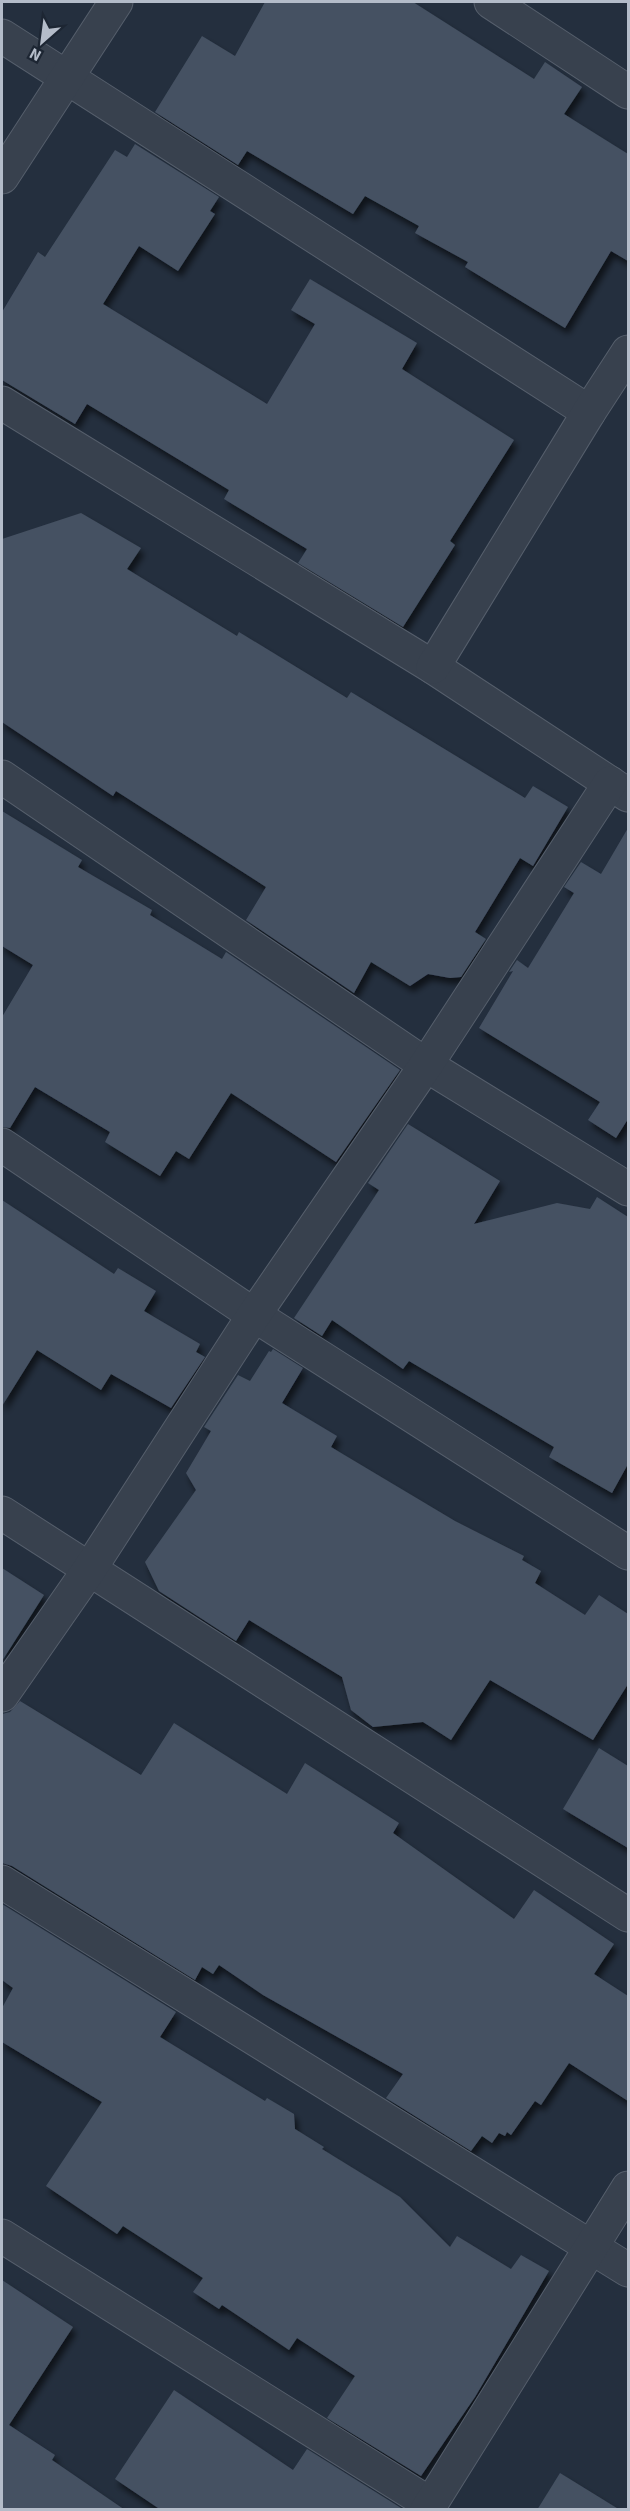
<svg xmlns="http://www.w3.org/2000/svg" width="630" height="2511" font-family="'Source Sans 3',sans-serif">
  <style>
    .building { fill: #455162; filter: url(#shadow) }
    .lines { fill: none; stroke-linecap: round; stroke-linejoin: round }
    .minor-casing { stroke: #565f6c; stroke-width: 35 }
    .minor { stroke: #38414e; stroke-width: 33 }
  </style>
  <defs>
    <filter id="shadow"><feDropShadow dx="3.5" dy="6" stdDeviation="3" flood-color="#0009"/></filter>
  </defs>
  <rect width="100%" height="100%" fill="#242f3e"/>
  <g class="building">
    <polygon points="265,2 413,2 534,79 545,62 582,87 564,114 628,154 628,261 611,251 565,328 465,267 468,262 415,233 419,226 365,196 353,214 247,151 238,165 155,112 202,36 235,56"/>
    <polygon points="135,144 219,197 210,211 215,214 178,271 139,246 103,304 267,404 315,324 291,310 310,279 417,343 402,369 514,440 450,541 455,545 403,627 298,563 307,549 224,499 229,490 87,404 75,424 2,380 2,312 38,252 45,257 115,150 127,157"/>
    <polygon points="81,513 141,548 127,569 237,636 239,632 347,698 351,692 525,798 533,786 568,807 533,866 520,858 475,932 486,939 461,977 450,978 428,974 410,986 371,962 354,993 246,920 266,887 116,791 113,796 2,722 2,539"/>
    <polygon points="2,811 82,860 78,867 152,910 150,915 222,959 226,952 400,1070 336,1162 231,1093 189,1159 176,1151 160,1176 105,1142 110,1132 35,1087 10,1128 2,1127 2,1017 33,965 2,946"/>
    <polygon points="628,828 628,1119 616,1138 588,1120 600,1102 479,1028 513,971 509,972 517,960 528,968 574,893 564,887 581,862 601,874"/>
    <polygon points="408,1124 500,1181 474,1224 557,1203 590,1209 597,1197 628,1217 628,1464 612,1493 549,1457 554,1447 409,1361 403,1369 332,1320 322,1336 294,1318 379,1190 368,1183"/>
    <polygon points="2,1200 114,1274 118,1268 156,1291 144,1311 200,1344 196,1352 205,1357 171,1408 111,1374 101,1390 37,1350 2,1406"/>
    <polygon points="273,1349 303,1368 282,1403 337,1436 331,1447 455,1521 524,1556 522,1560 541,1571 535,1583 585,1615 599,1595 628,1614 628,1684 593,1740 490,1680 451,1740 423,1722 373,1727 351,1710 342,1677 249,1620 236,1641 159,1591 145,1562 196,1490 186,1473 211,1431 204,1427 238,1375 250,1381 269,1351 271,1352"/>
    <polygon points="2,1568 44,1595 2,1661"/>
    <polygon points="20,1701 141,1775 174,1723 287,1794 305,1763 399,1823 393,1833 514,1919 534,1890 614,1944 594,1974 628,1996 628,2101 569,2063 541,2105 535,2101 511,2135 507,2132 505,2136 499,2133 492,2143 482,2136 471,2151 386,2098 403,2074 263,1995 219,1965 213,1974 202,1967 195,1980 12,1866 2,1863 2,1714 10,1712"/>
    <polygon points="599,1748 628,1766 628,1848 563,1809"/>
    <polygon points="2,1904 176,2012 160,2037 265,2101 267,2098 294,2114 295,2129 324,2147 322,2149 400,2197 450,2247 457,2236 511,2269 521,2255 549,2271 475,2397 421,2476 327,2418 355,2376 297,2338 289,2350 222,2305 219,2309 193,2292 203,2278 123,2226 117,2234 46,2186 102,2102 2,2042 2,2008 13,1988 2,1980"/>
    <polygon points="2,2280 73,2327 9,2425 55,2455 52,2460 125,2510 2,2510"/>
    <polygon points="174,2390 293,2470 307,2449 401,2508 161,2510 115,2479"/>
    <polygon points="560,2473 620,2510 537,2510"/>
  </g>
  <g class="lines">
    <g class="minor-casing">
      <g id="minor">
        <polyline points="491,2 628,92"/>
        <polyline points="2,36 589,412"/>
        <polyline points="2,177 116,2"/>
        <polyline points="2,403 433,667 628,795"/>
        <polyline points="433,667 589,412 628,352"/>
        <polyline points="2,777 426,1065 628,1189"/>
        <polyline points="2,1145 254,1315 628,1553"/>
        <polyline points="2,1513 628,1915"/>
        <polyline points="2,1695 89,1570 254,1315 426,1065 610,783"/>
        <polyline points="2,1882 628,2270"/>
        <polyline points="2,2236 430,2504"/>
        <polyline points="427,2510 628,2188"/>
      </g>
    </g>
    <use href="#minor" class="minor"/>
  </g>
  <rect width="630" height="2511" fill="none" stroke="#b4bcc9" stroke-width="6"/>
  <g transform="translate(42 42) rotate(208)" stroke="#1d2633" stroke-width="4.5" paint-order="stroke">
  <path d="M0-4.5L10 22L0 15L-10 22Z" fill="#b4bcc9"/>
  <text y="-9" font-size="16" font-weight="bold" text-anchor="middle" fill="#b4bcc9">N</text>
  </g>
</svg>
